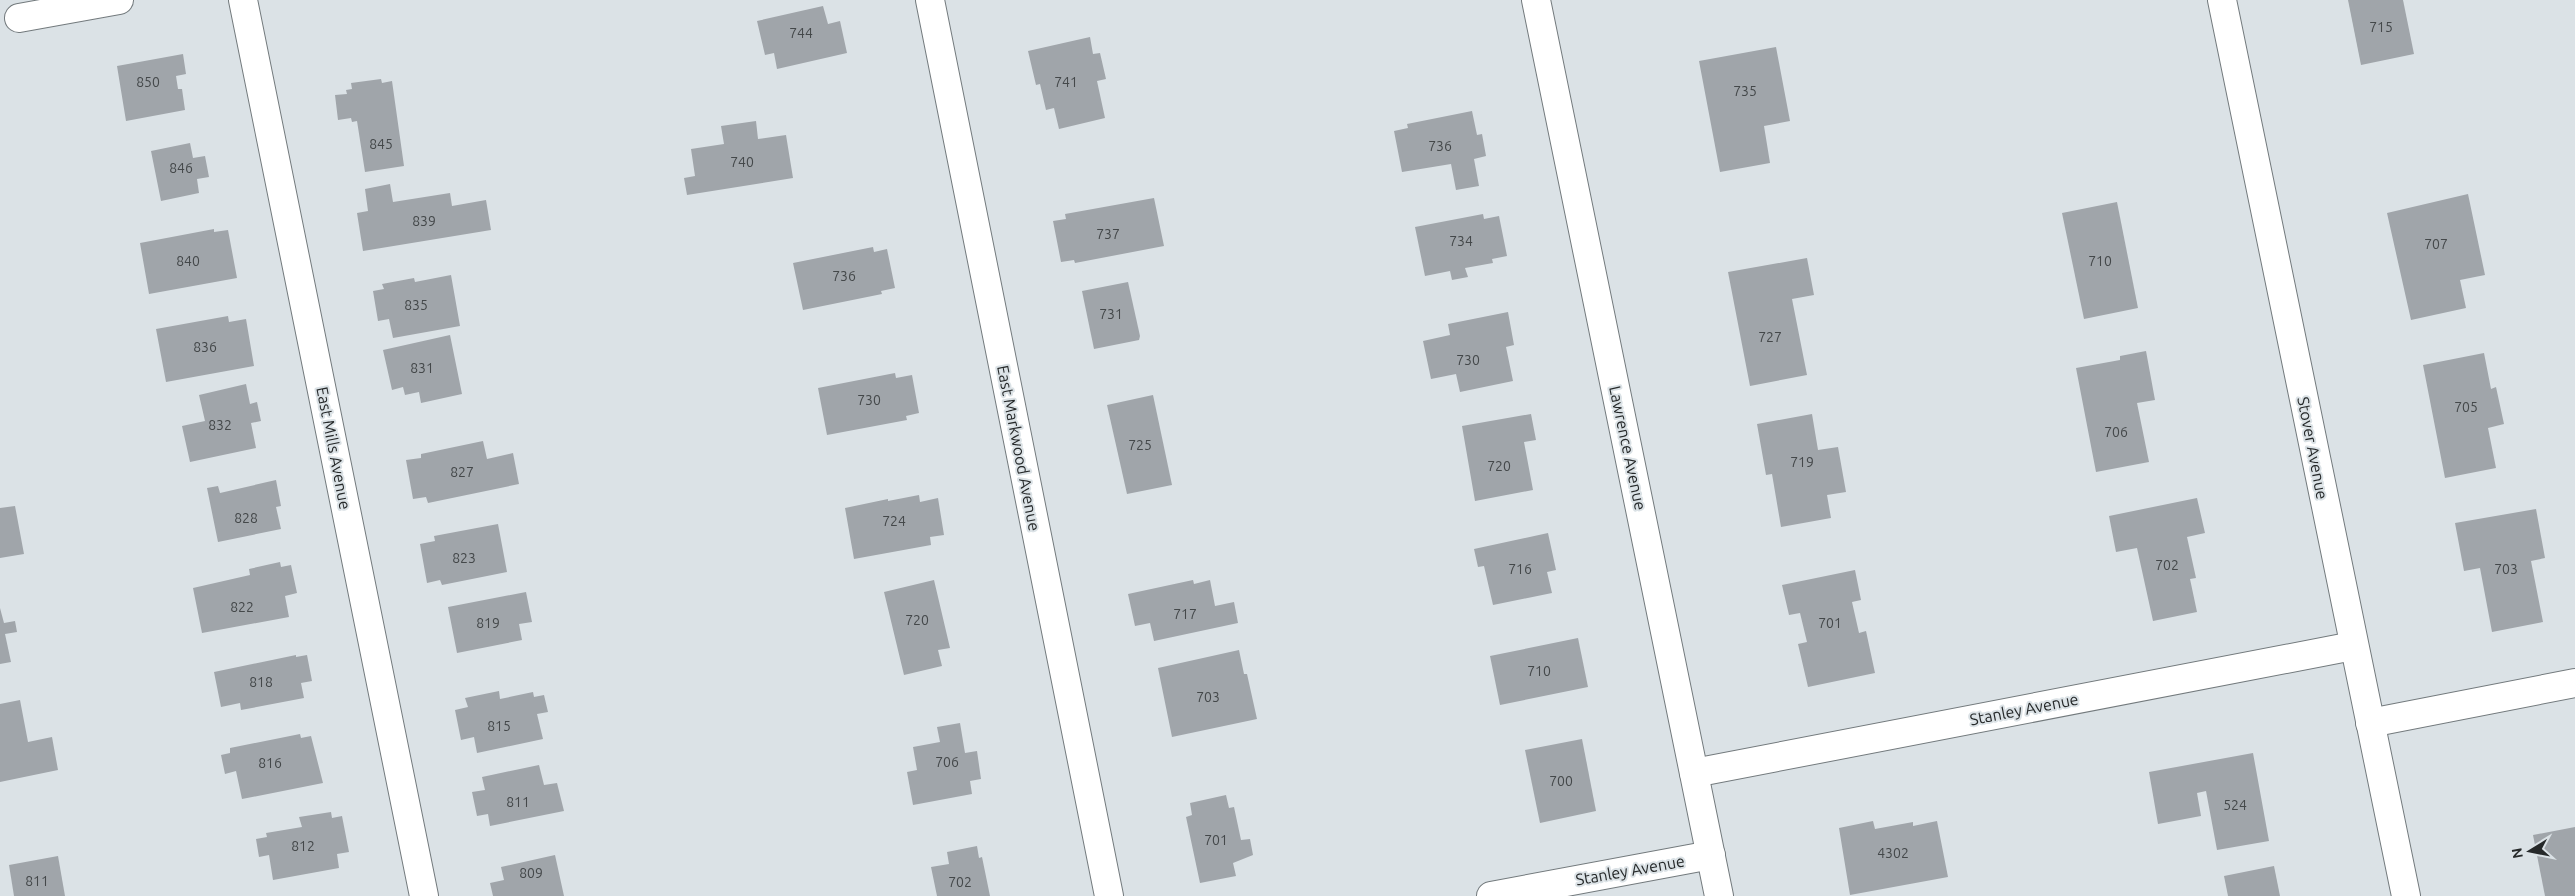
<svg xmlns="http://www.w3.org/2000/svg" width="2575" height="896" font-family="Ubuntu,sans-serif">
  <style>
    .building { fill: #a0a5aa }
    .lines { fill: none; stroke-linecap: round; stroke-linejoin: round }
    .minor-casing { stroke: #737a7d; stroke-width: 30 }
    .minor { stroke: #fff; stroke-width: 28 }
    .labels { text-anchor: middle; stroke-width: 4; stroke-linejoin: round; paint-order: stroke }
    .number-label { font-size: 14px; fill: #44484a }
    .street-label { font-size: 16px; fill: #26292a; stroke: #dbe2e6 }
  </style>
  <rect width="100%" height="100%" fill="#dbe2e6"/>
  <g class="building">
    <polygon points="2348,0 2403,0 2414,54 2361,65"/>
    <polygon points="823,6 828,24 840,21 847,53 777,69 774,53 765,55 757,21"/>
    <polygon points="1090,37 1093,54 1100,53 1106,79 1097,81 1105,118 1059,129 1054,108 1046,110 1040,84 1036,85 1028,51"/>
    <polygon points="1776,47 1790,121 1764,126 1770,163 1720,172 1699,61"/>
    <polygon points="183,54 186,74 176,76 178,89 182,89 185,110 126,121 117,66"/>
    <polygon points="381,79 382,83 392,81 404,166 365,172 357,121 352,122 351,118 338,120 335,95 347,94 346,90 352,89 351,83"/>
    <polygon points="1472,111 1477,135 1482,134 1486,156 1474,159 1479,186 1456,190 1451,164 1402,172 1394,131 1408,128 1407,124"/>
    <polygon points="756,121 758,139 786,135 793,178 687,195 684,178 695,176 691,149 724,144 721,126"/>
    <polygon points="190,143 193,158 205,156 209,177 197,179 199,193 161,201 151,151"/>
    <polygon points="390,184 393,202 450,193 452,206 486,200 491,230 363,251 357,213 368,211 365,189"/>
    <polygon points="2468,194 2485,275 2460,280 2466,308 2411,320 2387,213"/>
    <polygon points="1154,198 1164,246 1075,263 1074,260 1061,262 1053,221 1066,219 1065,214"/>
    <polygon points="2117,202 2138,308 2084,319 2062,213"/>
    <polygon points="1483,214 1484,219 1499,216 1507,256 1492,259 1493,263 1465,268 1468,277 1452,280 1450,271 1425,276 1415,227"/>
    <polygon points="214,229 214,232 228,230 237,278 149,294 140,243"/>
    <polygon points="873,247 874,252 887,249 895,288 881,291 882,294 803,310 793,263"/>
    <polygon points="1807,258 1814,295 1792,299 1807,375 1750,386 1728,272"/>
    <polygon points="451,275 460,326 393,338 389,319 378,321 373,291 384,289 382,284 414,278 415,282"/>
    <polygon points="1128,282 1140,336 1139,340 1094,349 1082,291"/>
    <polygon points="1508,312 1514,345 1506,347 1513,381 1460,392 1456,374 1431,379 1423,341 1450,335 1448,324"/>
    <polygon points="228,316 229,322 246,319 254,366 166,382 156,329"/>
    <polygon points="450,335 462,394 421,403 419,392 405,395 403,387 392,390 383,350"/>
    <polygon points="2146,351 2155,400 2137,403 2149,462 2096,472 2076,368 2120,360 2120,356"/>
    <polygon points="2484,353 2491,389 2496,387 2504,424 2488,428 2496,468 2445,478 2423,365"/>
    <polygon points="895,373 896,378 912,375 919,413 906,416 907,420 827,435 818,388"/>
    <polygon points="246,384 250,404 257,402 261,421 251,423 256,448 190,462 182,426 205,421 199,395"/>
    <polygon points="1153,395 1172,485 1127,494 1107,405"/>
    <polygon points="1531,414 1536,440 1524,442 1533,490 1475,501 1462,426"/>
    <polygon points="1812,414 1818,450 1838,447 1846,492 1827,495 1831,518 1781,527 1772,474 1766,475 1757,424"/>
    <polygon points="483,441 487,459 513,453 519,484 428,503 426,497 413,499 406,460 421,458 421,454"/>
    <polygon points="276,480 281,506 276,507 281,529 218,542 207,488 218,486 220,493"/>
    <polygon points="919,495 920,502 938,498 944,535 930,537 931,545 854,559 845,508 888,499 888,501"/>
    <polygon points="2197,498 2205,533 2187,537 2196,578 2190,579 2197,612 2153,621 2137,548 2116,552 2109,516"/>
    <polygon points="15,506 24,554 0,558 0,508"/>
    <polygon points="2536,509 2545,558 2531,561 2543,622 2492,632 2480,568 2464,571 2455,523"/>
    <polygon points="498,524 507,572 442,585 440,580 427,583 420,544 435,541 434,536"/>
    <polygon points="1548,533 1556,570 1547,572 1552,593 1493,605 1484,566 1478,567 1474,549"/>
    <polygon points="280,562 281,567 291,565 297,593 285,596 289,617 202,633 193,588 250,575 249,569"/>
    <polygon points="1855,570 1861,600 1852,602 1859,633 1866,631 1875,673 1808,687 1798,644 1807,642 1800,613 1789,615 1782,585"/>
    <polygon points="934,580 950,648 938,650 942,666 904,675 884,592"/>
    <polygon points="1193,580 1194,584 1210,580 1215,606 1234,602 1238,623 1154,641 1150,623 1135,626 1128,594"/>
    <polygon points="526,592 532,622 519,624 522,640 457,653 448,607"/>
    <polygon points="0,608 4,623 15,621 17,632 5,634 11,662 0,664"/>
    <polygon points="1578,638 1588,687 1500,705 1490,656"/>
    <polygon points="1239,650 1244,674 1247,674 1257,719 1172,737 1158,668"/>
    <polygon points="296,655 296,657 307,655 312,681 301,683 304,698 241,710 240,703 221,707 214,672"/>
    <polygon points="499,691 500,699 533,692 534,697 544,695 548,712 537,714 543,739 477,753 474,737 461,740 455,710 468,707 465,698"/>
    <polygon points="20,700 28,742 52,737 58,770 0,782 0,704"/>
    <polygon points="960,723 965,753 977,751 981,779 970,781 972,794 913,805 907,772 917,770 913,747 940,742 937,727"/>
    <polygon points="300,734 301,738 311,736 323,783 242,799 236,771 225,774 221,755 230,753 230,748"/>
    <polygon points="1582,739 1596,811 1540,823 1525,750"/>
    <polygon points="2253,753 2269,841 2217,850 2206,791 2197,793 2201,816 2158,824 2149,772"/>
    <polygon points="539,765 544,785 557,783 564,811 490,826 488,814 477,816 472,792 485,790 482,777"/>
    <polygon points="1226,795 1229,808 1234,807 1241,840 1250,839 1253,855 1233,863 1236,876 1200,883 1186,817 1192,815 1190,803"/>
    <polygon points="331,812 332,818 342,816 349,852 337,854 339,868 273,880 269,855 259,857 256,839 267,837 266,833 302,827 299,817"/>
    <polygon points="1873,821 1875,829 1913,822 1913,826 1937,821 1948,877 1850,895 1839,828"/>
    <polygon points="2575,827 2575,896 2545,896 2533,835"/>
    <polygon points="977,846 979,858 982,857 990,896 937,896 931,867 949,864 947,852"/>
    <polygon points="555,855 564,896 493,896 490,883 504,880 501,867"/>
    <polygon points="58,856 65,896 14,896 9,865"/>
    <polygon points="2274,866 2280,896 2228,896 2224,876"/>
  </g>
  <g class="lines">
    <g class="minor-casing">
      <g id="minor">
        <polyline points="243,0 424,896"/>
        <polyline points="930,0 1109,896"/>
        <polyline points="1536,0 1719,896"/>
        <polyline points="2222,0 2406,896"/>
        <polyline points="19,18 119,0"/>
        <polyline points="2370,723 2575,683"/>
        <polyline points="1694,773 2353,646"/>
        <polyline points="1491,896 1711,855"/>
      </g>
    </g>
    <use href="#minor" class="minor"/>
  </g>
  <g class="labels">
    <g class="number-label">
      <text x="2381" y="32">715</text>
      <text x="801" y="38">744</text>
      <text x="148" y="87">850</text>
      <text x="1066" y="87">741</text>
      <text x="1745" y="96">735</text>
      <text x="381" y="149">845</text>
      <text x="1440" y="151">736</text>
      <text x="742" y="167">740</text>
      <text x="181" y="173">846</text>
      <text x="424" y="226">839</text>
      <text x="1108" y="239">737</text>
      <text x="1461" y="246">734</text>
      <text x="2436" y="249">707</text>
      <text x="188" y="266">840</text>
      <text x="2100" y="266">710</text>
      <text x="844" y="281">736</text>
      <text x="416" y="310">835</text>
      <text x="1111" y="319">731</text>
      <text x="1770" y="342">727</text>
      <text x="205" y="352">836</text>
      <text x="1468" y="365">730</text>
      <text x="422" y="373">831</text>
      <text x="869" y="405">730</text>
      <text x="2466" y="412">705</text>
      <text x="220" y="430">832</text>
      <text x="2116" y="437">706</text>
      <text x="1140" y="450">725</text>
      <text x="1802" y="467">719</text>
      <text x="1499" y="471">720</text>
      <text x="462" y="477">827</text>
      <text x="246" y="523">828</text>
      <text x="894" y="526">724</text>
      <text x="464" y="563">823</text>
      <text x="2167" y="570">702</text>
      <text x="1520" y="574">716</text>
      <text x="2506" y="574">703</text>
      <text x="242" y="612">822</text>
      <text x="1185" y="619">717</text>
      <text x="917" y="625">720</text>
      <text x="488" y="628">819</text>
      <text x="1830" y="628">701</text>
      <text x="1539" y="676">710</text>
      <text x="261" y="687">818</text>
      <text x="1208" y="702">703</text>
      <text x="499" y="731">815</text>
      <text x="947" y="767">706</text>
      <text x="270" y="768">816</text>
      <text x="1561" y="786">700</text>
      <text x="518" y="807">811</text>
      <text x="2235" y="810">524</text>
      <text x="1216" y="845">701</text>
      <text x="303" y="851">812</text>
      <text x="1893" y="858">4302</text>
      <text x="531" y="878">809</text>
      <text x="37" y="886">811</text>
      <text x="960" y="887">702</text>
    </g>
    <g class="street-label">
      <text transform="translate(334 448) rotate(79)" y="6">East Mills Avenue</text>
      <text transform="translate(1019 448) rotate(79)" y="6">East Markwood Avenue</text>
      <text transform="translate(1628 448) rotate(78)" y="6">Lawrence Avenue</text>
      <text transform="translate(2313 448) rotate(79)" y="6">Stover Avenue</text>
      <text transform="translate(2024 709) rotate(-11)" y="6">Stanley Avenue</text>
      <text transform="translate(1630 870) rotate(-10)" y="6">Stanley Avenue</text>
    </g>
  </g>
  <g transform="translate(2530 851) rotate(260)" stroke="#dbe2e6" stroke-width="4" paint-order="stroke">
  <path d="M0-4L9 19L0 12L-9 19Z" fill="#26292a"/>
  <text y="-8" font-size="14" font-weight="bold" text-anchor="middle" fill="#26292a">N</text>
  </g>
</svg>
